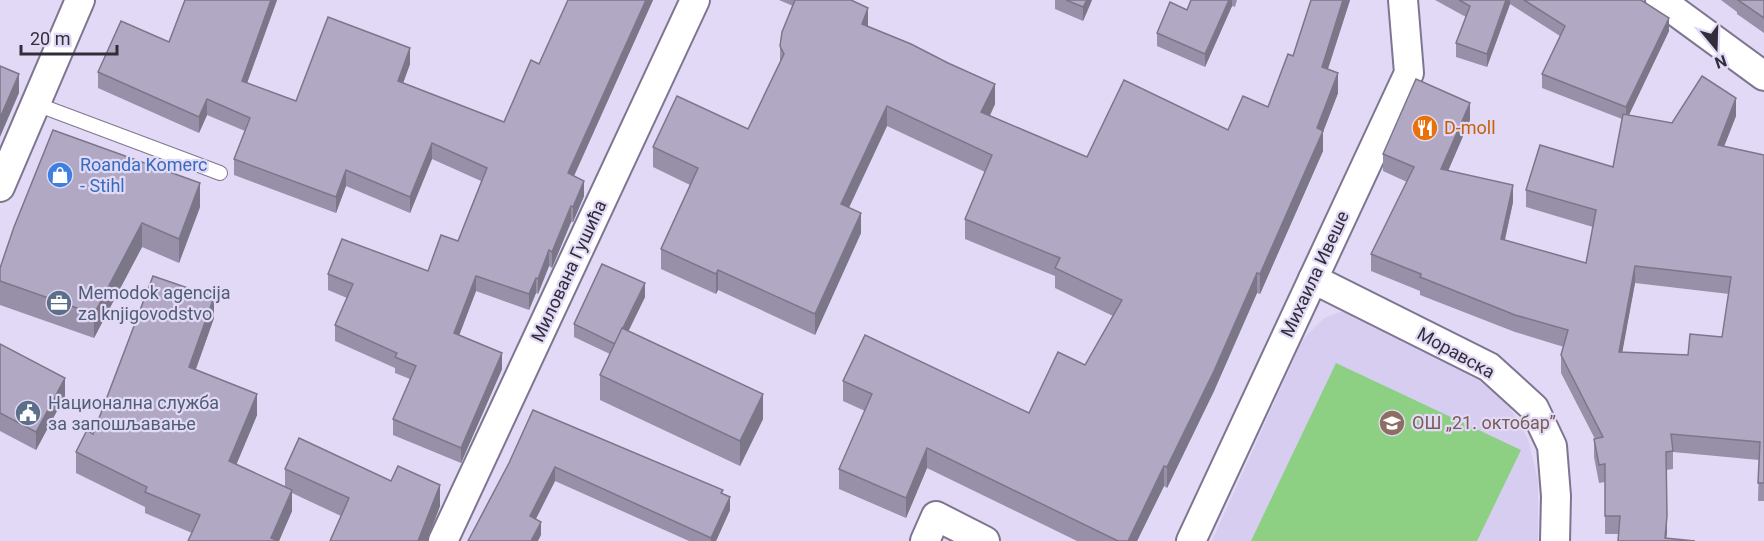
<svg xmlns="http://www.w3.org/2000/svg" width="1764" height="541" font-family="Roboto,sans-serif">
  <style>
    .built { fill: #d7cdf0 }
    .green { fill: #8dcf83 }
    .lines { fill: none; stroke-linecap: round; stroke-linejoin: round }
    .service-casing { stroke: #7e7690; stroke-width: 16 }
    .minor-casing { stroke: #7e7690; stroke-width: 32 }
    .service { stroke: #fff; stroke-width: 14 }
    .minor { stroke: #fff; stroke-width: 28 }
    .wall { fill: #9890a9; fill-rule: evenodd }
    .shaded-wall { fill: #7c7689 }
    .building { fill: #b1a8c4; stroke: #7c7689; stroke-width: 1.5; fill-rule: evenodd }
    .labels { text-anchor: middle; stroke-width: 4.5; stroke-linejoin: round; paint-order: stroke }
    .food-label { font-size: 18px; fill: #c56008; stroke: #e2d9f6; text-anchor: start }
    .shop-label { font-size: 18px; fill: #366cbe; stroke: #e2d9f6; text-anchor: start }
    .street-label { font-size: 18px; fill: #322e39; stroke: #e2d9f6 }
    .service-label { font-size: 18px; fill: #4e5e75; stroke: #e2d9f6; text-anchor: start }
    .education-label { font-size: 18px; fill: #785e54; stroke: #e2d9f6; text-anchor: start }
  </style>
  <rect width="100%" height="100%" fill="#e2d9f6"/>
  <polygon class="built" points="1340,312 1357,312 1484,381 1510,408 1528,439 1538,480 1538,541 1212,541 1303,339 1324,318"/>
  <polygon class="green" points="1336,363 1521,450 1477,541 1251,541"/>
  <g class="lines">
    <g class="service-casing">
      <polyline id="service" points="36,104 220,173"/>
    </g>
    <g class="minor-casing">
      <g id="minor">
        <polyline points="1660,0 1764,76"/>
        <polyline points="0,187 80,0"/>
        <polyline points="1313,279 1489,367 1534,408 1552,446 1556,496 1555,541"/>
        <polyline points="443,541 695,0"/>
        <polyline points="925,541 936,516 985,541"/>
        <polyline points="1191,541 1409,73 1403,0"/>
      </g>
    </g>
    <use href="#service" class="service"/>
    <use href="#minor" class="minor"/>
  </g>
  <g class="wall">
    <polygon points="185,0 277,0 247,83 296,101 410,64 403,83 504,122 539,64 568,0 653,0 574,176 584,196 573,222 571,222 552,268 549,266 538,294 536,293 529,310 476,291 459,335 502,369 461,463 393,435 393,419 410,379 395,373 395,368 335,341 335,325 347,298 328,290 328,274 428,271 458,241 481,181 432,159 410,213 346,186 336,213 234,175 234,159 245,131 207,115 199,133 98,88 98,72 169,42"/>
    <polygon points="779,0 851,0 868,26 995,104 990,116 1087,157 1228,130 1268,107 1293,56 1311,0 1350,0 1328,69 1338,93 1323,132 1323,151 1260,294 1257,293 1214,391 1167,488 1164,486 1137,541 1077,541 927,468 906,518 839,489 839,469 865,411 843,401 843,381 1029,413 1085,365 1113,316 1055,288 1055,276 965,239 965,219 985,172 887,126 849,208 861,233 815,335 718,290 716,294 661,269 661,249 690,185 653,167 653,147 748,129 780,63 780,46 793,6"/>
    <polygon points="1055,0 1092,0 1083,21 1055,9"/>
    <polygon points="1191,0 1237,0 1235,7 1232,6 1205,67 1157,46 1157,33 1187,10"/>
    <path d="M1435 0H1641L1669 31 1629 115 1672 123 1736 116 1724 146 1764 155V501H1758L1759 460 1673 452V469L1666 470 1667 534H1605V482L1599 483 1594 457V439H1595L1561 373V355L1564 347 1515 332 1420 295V291L1371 271V254L1407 182 1383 171V154L1470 120 1448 171 1513 202 1505 240 1586 263 1593 227 1526 207V190L1613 167 1622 119 1542 88V74L1560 36 1510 4 1487 67 1456 57V43L1466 17ZM1635 283 1729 294 1722 337 1688 355 1622 352Z"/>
    <polygon points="1721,0 1764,0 1764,33 1737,14 1737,12"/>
    <polygon points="200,207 179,263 142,247 94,338 0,305 0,268 14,227"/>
    <polygon points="645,297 628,331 763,419 740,466 600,400 600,375 610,354 574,337 574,324"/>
    <polygon points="214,318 196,369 257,415 236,465 285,486 285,469 440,506 427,541 330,541 341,516 292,493 292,511 279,541 192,533 145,513 145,507 76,473 76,452 93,434"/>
    <polygon points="0,344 65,396 36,450 0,431"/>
    <polygon points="533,410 723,494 730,510 716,541 689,541 555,481 536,519 541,535 509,463"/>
  </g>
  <g class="shaded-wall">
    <polygon points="271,0 277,0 242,97 242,81"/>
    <polygon points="646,0 653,0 568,189 568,173"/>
    <polygon points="1087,0 1092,0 1083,21 1083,7"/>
    <polygon points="1229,0 1232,0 1232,6 1205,67 1205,54"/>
    <polygon points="1343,0 1350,0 1322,87 1322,67"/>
    <polygon points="1506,0 1510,0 1510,4 1487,67 1487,54"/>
    <polygon points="868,8 868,28 862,24"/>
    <polygon points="1669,18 1669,31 1626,121 1626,107"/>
    <polygon points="410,48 410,64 398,97 398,81"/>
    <polygon points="1338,73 1338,93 1323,132 1323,151 1260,294 1260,274"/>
    <polygon points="19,74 19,93 0,137 0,118"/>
    <polygon points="995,84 995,104 981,132 981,112"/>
    <polygon points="1736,98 1736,116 1718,162 1718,145"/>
    <polygon points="207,99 207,115 199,133 199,117"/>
    <polygon points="1470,103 1470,120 1441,187 1441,169"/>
    <polygon points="887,106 887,126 841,224 841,204"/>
    <polygon points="432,143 432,159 410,213 410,197"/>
    <polygon points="346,170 346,186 336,213 336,197"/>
    <polygon points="584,181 584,196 573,222 573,207"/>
    <polygon points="200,183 200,207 179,263 179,239"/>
    <polygon points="1513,185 1513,202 1501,256 1501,239"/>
    <polygon points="571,206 571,222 552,268 552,252"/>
    <polygon points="861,213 861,233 815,335 815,314"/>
    <polygon points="142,223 142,247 94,338 94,314"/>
    <polygon points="549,250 549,266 538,294 538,279"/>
    <polygon points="1635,266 1635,283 1619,370 1619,352"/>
    <polygon points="718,270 718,290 716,294 716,274"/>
    <polygon points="1257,273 1257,293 1214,391 1167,488 1167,467"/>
    <polygon points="476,276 476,291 454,349 454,333"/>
    <polygon points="536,278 536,293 529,310 529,294"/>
    <polygon points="645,283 645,297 616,357 616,344"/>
    <polygon points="214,297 214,318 189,388 189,367"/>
    <polygon points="502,353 502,369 461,463 461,448"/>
    <polygon points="65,378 65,396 36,450 36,432"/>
    <polygon points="257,394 257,415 229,482 229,461"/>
    <polygon points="763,394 763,419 740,466 740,441"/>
    <polygon points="927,448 927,468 906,518 906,498"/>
    <polygon points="1164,466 1164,486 1137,541 1128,541"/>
    <polygon points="555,467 555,481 530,530 530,516"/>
    <polygon points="440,485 440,506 427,541 418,541"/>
    <polygon points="292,490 292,511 279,541 271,538"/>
    <polygon points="730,497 730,510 716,541 711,541 711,538"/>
    <polygon points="1667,516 1667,534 1666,541 1665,541"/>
    <polygon points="541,522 541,535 538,541 531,541"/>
  </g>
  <g class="building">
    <polygon points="185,0 271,0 242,81 296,101 328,17 410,48 398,81 504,122 531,60 539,64 568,0 646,0 568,173 584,181 573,207 571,206 552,252 549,250 538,279 536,278 529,294 476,276 454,333 502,353 461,448 393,419 416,366 395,357 397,353 335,325 353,284 328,274 342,239 428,271 441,235 458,241 487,168 432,143 410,197 346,170 336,197 234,159 250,118 207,99 199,117 98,72 121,21 169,42"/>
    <polygon points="795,0 851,0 868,8 862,24 911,44 948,63 995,84 981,112 1087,157 1124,80 1228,130 1243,96 1268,107 1288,54 1293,56 1311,0 1343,0 1322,67 1338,73 1317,128 1323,131 1260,274 1257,273 1214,371 1167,467 1164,466 1128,541 1118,541 927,448 906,498 839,469 872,394 843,381 865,335 1029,413 1058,352 1085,365 1122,300 1055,268 1060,258 965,219 992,155 887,106 841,204 861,213 815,314 718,270 716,274 661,249 698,168 653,147 677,96 748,129 784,54 780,46 782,32"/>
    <polygon points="1066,0 1087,0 1083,7"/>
    <polygon points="1191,0 1229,0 1205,54 1157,33 1170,2 1187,10"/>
    <polygon points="1459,0 1506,0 1487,54 1456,43 1470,6"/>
    <polygon points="1524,0 1641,0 1669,18 1626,107 1542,74 1565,26"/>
    <polygon points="1738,0 1764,0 1764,18"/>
    <polygon points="0,66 19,74 0,118"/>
    <path d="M1702 76 1736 98 1718 145 1764 155V483H1758L1760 442 1671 434 1673 451 1666 452 1667 516 1665 538 1695 541H1618L1620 516H1605V464L1599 465 1594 439 1603 437 1561 355 1568 330 1515 315 1420 277 1421 274 1371 254 1414 167 1383 154 1416 79 1470 103 1441 169 1513 185 1501 239 1586 263 1596 210 1526 190 1540 145 1613 167 1623 114 1672 123ZM1635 266 1731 277 1722 337 1690 334 1688 355 1619 352Z"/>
    <polygon points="53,130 200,183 179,239 142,223 94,314 0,281 0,268 14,227"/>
    <polygon points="602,264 645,283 615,344 574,324"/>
    <polygon points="153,276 214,297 189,367 257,394 229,461 292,490 271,538 279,541 188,541 200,515 145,492 147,487 76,452 87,430 93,434"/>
    <polygon points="622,328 763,394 740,441 600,375"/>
    <polygon points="0,344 65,378 36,432 0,413"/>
    <polygon points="533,410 723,490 721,493 730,497 711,538 555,467 530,516 541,522 531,541 468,541 509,463"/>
    <polygon points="299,438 391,481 398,466 440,485 418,541 330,541 349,498 285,469"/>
  </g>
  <defs>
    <g id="restaurant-disc" transform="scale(1.35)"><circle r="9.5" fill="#e8710a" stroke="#e2d9f6"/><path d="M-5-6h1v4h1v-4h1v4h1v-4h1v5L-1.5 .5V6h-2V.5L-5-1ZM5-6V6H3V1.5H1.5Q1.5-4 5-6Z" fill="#fff"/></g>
    <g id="shop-disc" transform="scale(1.35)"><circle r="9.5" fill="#3f7fe0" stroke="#e2d9f6"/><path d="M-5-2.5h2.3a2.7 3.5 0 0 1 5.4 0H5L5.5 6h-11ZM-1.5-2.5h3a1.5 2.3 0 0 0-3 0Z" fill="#fff"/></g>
    <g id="office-disc" transform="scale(1.35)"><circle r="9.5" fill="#5c6f8a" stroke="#e2d9f6"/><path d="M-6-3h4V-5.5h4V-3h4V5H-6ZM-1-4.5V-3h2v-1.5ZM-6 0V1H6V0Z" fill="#fff"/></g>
    <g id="civic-disc" transform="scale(1.35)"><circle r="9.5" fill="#5c6f8a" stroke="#e2d9f6"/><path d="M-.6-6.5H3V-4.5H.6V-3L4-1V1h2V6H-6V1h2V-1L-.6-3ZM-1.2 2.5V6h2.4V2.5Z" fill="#fff"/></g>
    <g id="school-disc" transform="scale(1.35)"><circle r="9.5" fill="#8d6e63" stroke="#e2d9f6"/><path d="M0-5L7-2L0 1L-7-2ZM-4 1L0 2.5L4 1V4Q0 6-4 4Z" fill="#fff"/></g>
  </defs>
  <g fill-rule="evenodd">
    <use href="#restaurant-disc" x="1425" y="128"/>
    <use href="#shop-disc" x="60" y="175"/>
    <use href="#office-disc" x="59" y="303"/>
    <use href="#civic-disc" x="28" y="413"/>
    <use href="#school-disc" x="1392" y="423"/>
  </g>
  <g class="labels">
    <g class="food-label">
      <text x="1444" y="134">D-moll</text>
    </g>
    <g class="shop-label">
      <text x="80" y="171">Roanda Komerc<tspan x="80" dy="21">- Stihl</tspan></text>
    </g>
    <g class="street-label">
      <text transform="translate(569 271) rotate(-65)" y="6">Милована Гушића</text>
      <text transform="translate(1315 274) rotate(-65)" y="6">Михаила Ивеше</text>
      <text transform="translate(1456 353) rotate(29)" y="6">Моравска</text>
    </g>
    <g class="service-label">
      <text x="78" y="299">Memodok agencija<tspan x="78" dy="21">za knjigovodstvo</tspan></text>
      <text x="48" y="409">Национална служба<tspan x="48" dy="21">за запошљавање</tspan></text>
    </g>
    <g class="education-label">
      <text x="1412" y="429">ОШ „21. октобар”</text>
    </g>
  </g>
  <g transform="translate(1716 48) rotate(161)" stroke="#e2d9f6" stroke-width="4.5" paint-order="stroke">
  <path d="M0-4.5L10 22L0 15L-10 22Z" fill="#322e39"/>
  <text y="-9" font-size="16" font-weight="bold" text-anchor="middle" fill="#322e39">N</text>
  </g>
  <path d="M21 45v9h96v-9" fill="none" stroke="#322e39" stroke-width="3"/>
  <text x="30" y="45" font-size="18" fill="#322e39" stroke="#e2d9f6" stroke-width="4.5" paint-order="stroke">20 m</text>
</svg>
